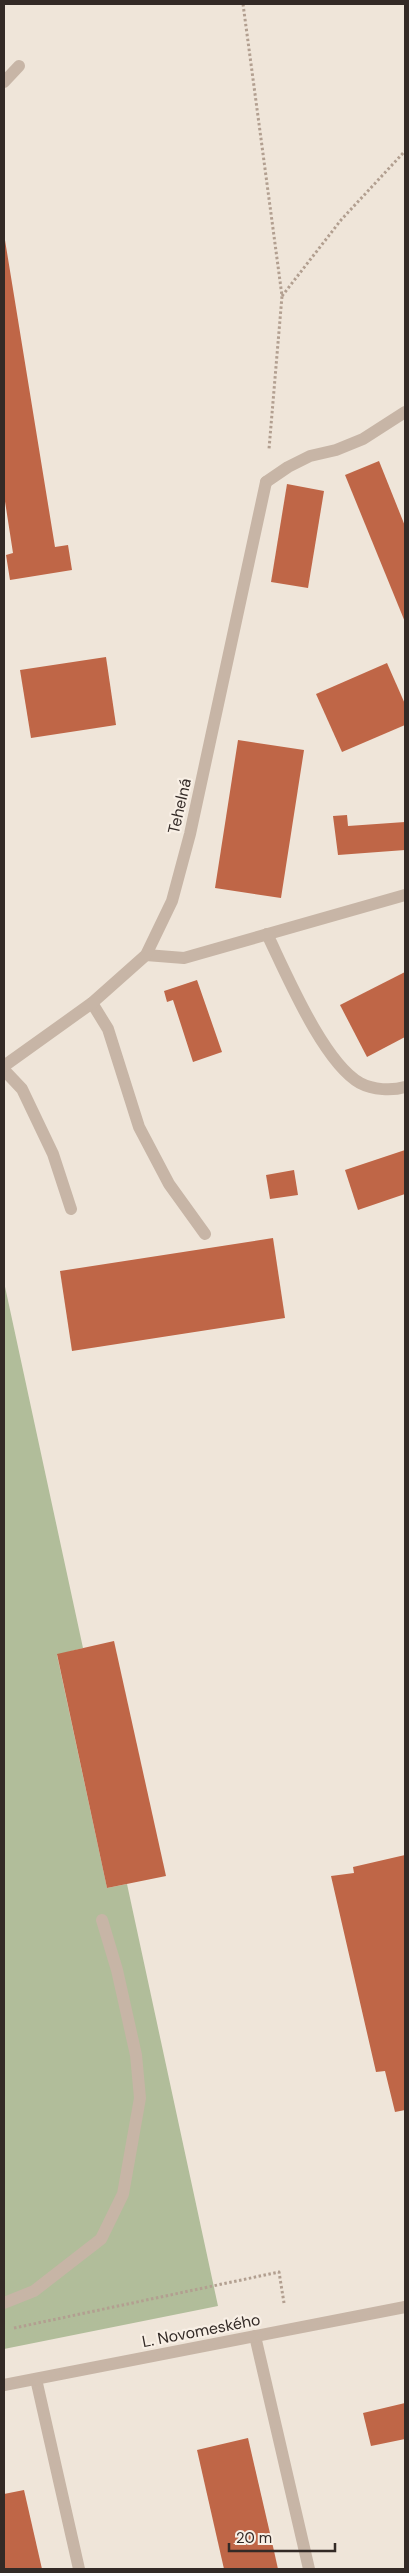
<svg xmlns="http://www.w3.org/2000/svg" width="409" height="2573" font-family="'DM Sans',sans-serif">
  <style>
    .green { fill: #b1bd9a }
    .building { fill: #bf6647 }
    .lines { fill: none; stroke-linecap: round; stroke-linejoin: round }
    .path { stroke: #b29f90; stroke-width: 3; stroke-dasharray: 2.5 2.5; stroke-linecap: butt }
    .service { stroke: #c7b5a6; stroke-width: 12 }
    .minor { stroke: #c7b5a6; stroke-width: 12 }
    .labels { text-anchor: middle; stroke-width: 4.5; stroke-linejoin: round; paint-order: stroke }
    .street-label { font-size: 16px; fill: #332a26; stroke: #f8efe5 }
  </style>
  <rect width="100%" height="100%" fill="#efe5d9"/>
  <polygon class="green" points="4,1282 83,1648 57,1655 107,1888 127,1884 218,2306 4,2349"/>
  <g class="building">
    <polygon points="4,234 55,547 68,545 72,570 10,580 6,555 13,553 4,495"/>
    <polygon points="379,461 405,526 405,622 345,475"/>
    <polygon points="287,484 324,491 308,588 271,582"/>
    <polygon points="106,657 116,725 31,738 20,670"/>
    <polygon points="387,663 405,704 405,725 342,752 316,694"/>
    <polygon points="238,740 304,750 281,898 215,888"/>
    <polygon points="347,815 348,826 405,822 405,850 338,855 333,816"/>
    <polygon points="405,972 405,1037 367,1057 340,1005"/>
    <polygon points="197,980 222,1052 193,1062 173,1000 167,1002 164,991"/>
    <polygon points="405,1150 405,1194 358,1210 345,1170"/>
    <polygon points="294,1170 298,1195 270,1199 266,1175"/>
    <polygon points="273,1238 285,1318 72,1351 60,1271"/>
    <polygon points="114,1641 166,1876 107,1888 57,1654"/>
    <polygon points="405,1855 405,2110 395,2112 385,2071 376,2072 331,1876 354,1873 353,1867"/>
    <polygon points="405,2403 405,2439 371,2446 363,2413"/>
    <polygon points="248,2438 272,2542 278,2569 224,2569 197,2450"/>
    <polygon points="24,2490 42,2569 4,2569 4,2494"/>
  </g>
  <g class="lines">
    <g class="path">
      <polyline points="243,4 282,296 269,449"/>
      <polyline points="282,296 341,220 405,151"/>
      <polyline points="14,2328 279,2272 284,2303"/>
    </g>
    <g class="service">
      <polyline points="4,82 19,66"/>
      <polyline points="266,482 288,467 310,456 336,450 363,439 405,412"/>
      <path d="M267 934C286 973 323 1062 360 1083 373 1090 392 1091 405 1087"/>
      <polyline points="146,955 184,958 405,895"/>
      <polyline points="92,1003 108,1029 139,1127 169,1184 205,1234"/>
      <polyline points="4,1070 22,1089 53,1154 71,1209"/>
      <polyline points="4,2303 34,2291 101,2239 123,2194 140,2098 136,2055 117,1970 102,1920"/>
    </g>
    <g class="minor">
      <polyline points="4,1066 92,1003 146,955 172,901 190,834 266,482"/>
      <polyline points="255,2336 309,2569"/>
      <polyline points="36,2379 79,2569"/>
      <polyline points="4,2385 405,2307"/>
    </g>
  </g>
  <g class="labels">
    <g class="street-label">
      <text transform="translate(179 806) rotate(-77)" y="6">Tehelná</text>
      <text transform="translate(201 2330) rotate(-11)" y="6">L. Novomeského</text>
    </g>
  </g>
  <rect width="409" height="2573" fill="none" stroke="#332a26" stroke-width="10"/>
  <path d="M229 2543v8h106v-8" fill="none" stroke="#332a26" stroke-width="2.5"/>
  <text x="236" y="2543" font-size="15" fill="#332a26" stroke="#f8efe5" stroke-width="4" paint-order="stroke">20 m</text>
</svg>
